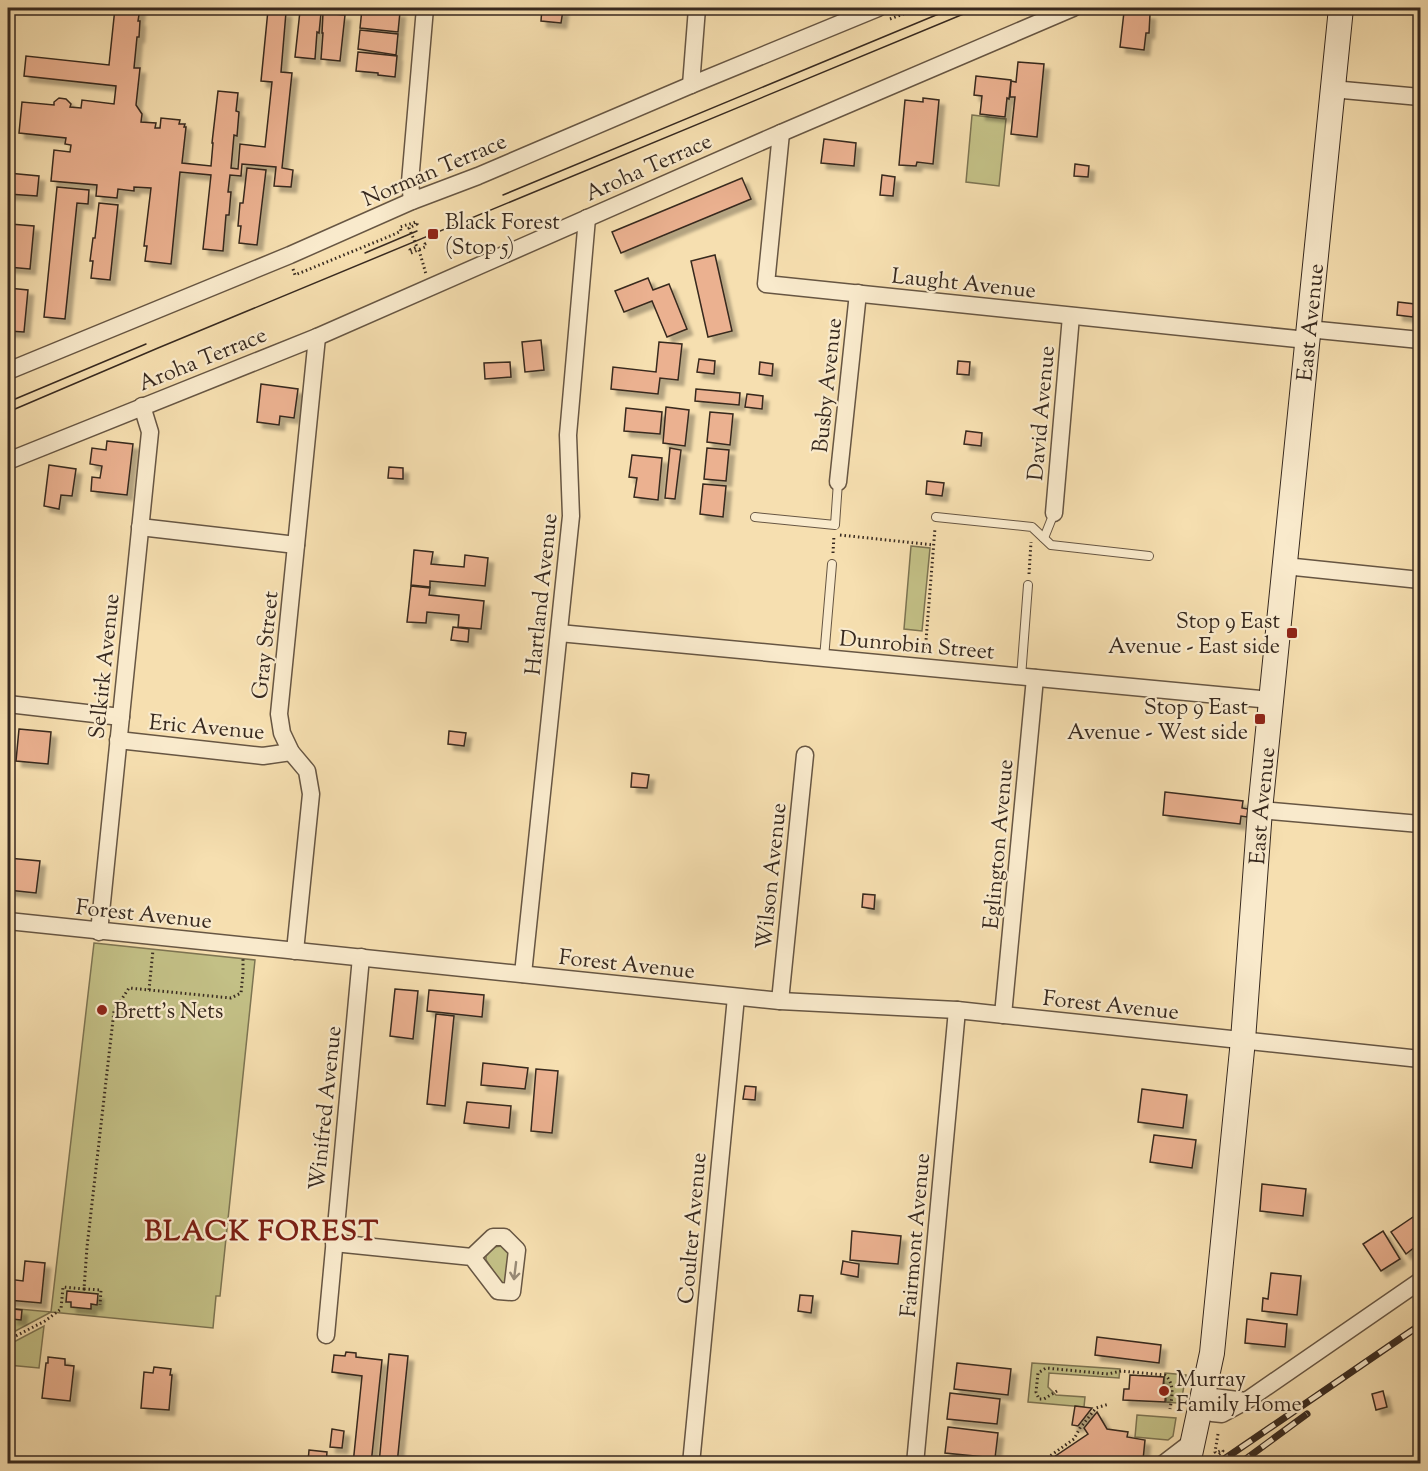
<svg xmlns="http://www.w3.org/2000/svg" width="1428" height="1471" font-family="'Sorts Mill Goudy',serif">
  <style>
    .green { fill: #c3c086; stroke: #7d7452; stroke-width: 1.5 }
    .building { fill: #ebb190; stroke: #37291f; stroke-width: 1.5; filter: url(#shadow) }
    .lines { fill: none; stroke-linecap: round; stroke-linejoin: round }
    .lane-casing { stroke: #675643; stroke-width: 10 }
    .street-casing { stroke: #675643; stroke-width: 19 }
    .secondary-casing { stroke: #37291f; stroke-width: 26 }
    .path { stroke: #37291f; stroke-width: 3; stroke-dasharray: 1.5 3; stroke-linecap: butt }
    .lane { stroke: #f9eacc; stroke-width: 8 }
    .street { stroke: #f9eacc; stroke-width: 16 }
    .secondary { stroke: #f9eacc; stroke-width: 24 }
    .tram { stroke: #37291f; stroke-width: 1.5 }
    .rail-casing { stroke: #37291f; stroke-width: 7 }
    .rail { stroke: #f9eacc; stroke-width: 4.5; stroke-dasharray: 14; stroke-linecap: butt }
    .oneway { stroke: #988a76 }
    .poi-dot { fill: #8f2418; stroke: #f9eacc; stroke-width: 2 }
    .labels { text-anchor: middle; stroke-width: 4.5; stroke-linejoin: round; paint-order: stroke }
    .street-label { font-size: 22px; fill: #37291f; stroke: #f9eacc }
    .poi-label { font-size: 22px; fill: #37291f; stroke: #f9eacc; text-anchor: start }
    .district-label { font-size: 28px; font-weight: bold; letter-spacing: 1.5px; fill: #7a1f14; stroke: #f9eacc }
  </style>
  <defs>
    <filter id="shadow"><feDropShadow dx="5.5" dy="5.5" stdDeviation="1.5" flood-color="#0004"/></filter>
  </defs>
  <rect width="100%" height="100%" fill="#f6dfb0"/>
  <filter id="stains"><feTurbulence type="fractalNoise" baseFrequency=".00333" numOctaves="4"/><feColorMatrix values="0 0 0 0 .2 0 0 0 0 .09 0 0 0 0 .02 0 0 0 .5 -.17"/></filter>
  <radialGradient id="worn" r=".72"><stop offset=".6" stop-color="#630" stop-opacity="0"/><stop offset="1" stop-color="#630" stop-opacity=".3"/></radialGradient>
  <g class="green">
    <polygon points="972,115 1006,119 999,186 966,182"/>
    <polygon points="911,546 930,548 922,631 904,629"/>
    <polygon points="94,943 255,960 220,1296 216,1296 213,1328 51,1312 8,1335 8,1308 51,1312"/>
    <polygon points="503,1246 510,1254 505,1283 501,1283 486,1260 486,1256 493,1247"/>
    <polygon points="44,1326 39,1368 8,1365 8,1345"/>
    <polygon points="1032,1363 1120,1369 1119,1378 1049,1373 1048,1387 1056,1395 1085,1397 1084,1407 1028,1402"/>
    <polygon points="1165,1373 1186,1375 1182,1397 1177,1403 1166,1402 1167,1386 1164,1386"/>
    <polygon points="1137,1415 1176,1418 1173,1436 1168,1440 1135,1437"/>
  </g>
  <g class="building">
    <polygon points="115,8 140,8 138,21 140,21 139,37 137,37 134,68 140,68 136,105 142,114 141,122 156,123 155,128 160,128 161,118 180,120 179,124 185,124 184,127 186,127 182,163 211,166 213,143 212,143 218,91 238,93 236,111 239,112 237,136 234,135 231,168 238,169 240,144 265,147 272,82 261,81 268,10 286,12 281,72 292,73 282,168 293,170 291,187 274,186 276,167 242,164 241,176 230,175 228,192 231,192 229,215 226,215 223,251 203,249 211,175 180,172 171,264 145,261 147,246 144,246 151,188 134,187 134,191 118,189 117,198 96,196 97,185 51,181 54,150 70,152 71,145 65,144 66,138 19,133 22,102 54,105 54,102 59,98 66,99 71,104 70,107 81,108 82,100 114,104 116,86 24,76 26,56 109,65"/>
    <polygon points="542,8 563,10 561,23 541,21"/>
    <polygon points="362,9 400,12 398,32 360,28"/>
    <polygon points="300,11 321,13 319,33 317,32 315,59 295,57"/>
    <polygon points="1124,12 1150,14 1149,33 1146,33 1144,50 1120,47"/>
    <polygon points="323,13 345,15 340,61 321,59 323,33 322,33"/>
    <polygon points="360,30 398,34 396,55 358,49"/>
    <polygon points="358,52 397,56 395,77 378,75 378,73 356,71"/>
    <polygon points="1018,62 1044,64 1037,137 1011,134 1015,97 1010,97 1011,81 1016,82"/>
    <polygon points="976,76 1011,80 1009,99 1007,98 1005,117 980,114 982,96 974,95"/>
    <polygon points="923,98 939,100 933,164 917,162 916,166 899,165 905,100 923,102"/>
    <polygon points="824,139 856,143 854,166 821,163"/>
    <polygon points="1075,164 1089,166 1088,177 1074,176"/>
    <polygon points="247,168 266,170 257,245 239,243 241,226 238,226 240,203 243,203"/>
    <polygon points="8,173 39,176 37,196 8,194"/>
    <polygon points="882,175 895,177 893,196 880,195"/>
    <polygon points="742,178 751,199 621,253 612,232"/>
    <polygon points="57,187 89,190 88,204 77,203 65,319 44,317"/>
    <polygon points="99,203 118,205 110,280 91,278 93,261 90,261 93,238 95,238"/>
    <polygon points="10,224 34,226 30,269 8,267"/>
    <polygon points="715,255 732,331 708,337 691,261"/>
    <polygon points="648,278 653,290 669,284 687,329 667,337 652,301 624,312 615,291"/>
    <polygon points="8,288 28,290 24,332 8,331"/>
    <polygon points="1398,302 1415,304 1413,317 1397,315"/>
    <polygon points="541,340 544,370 525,372 522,342"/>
    <polygon points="659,342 682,344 678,380 660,378 658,394 611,389 613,367 656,372"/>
    <polygon points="699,359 715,361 714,374 697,372"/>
    <polygon points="958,361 970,362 969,375 957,374"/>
    <polygon points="510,362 511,377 485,379 484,363"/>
    <polygon points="760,362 773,364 772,376 759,374"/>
    <polygon points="261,384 298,389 294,418 280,416 279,425 257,422"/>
    <polygon points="696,389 740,393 739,405 695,401"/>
    <polygon points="747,394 763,396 762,409 745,407"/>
    <polygon points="666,407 689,410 685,446 663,443"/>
    <polygon points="626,408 662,412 660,434 624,431"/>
    <polygon points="710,412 733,414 730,445 707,442"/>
    <polygon points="966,431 982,433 981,446 964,444"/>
    <polygon points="107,441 133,444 127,495 91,491 92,477 100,478 102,466 90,464 92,448 106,450"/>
    <polygon points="670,448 681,450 675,499 665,498"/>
    <polygon points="707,448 729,450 726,481 704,479"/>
    <polygon points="632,455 662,458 658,500 634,497 637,478 629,477"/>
    <polygon points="49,465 76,469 72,496 61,495 59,509 44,506"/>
    <polygon points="389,467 403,468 403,479 388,478"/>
    <polygon points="927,481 944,483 942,496 926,494"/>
    <polygon points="703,484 726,486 723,517 700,514"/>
    <polygon points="414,550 433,552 431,564 464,567 465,555 488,558 485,586 430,581 430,587 411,585"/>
    <polygon points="411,586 430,588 429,595 484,601 481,629 458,627 459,615 427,612 426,623 407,622"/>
    <polygon points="453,627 469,629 468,642 451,640"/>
    <polygon points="19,729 51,732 48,764 16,761"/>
    <polygon points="449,731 466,733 464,746 448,744"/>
    <polygon points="632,773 649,775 647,788 631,787"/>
    <polygon points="1165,792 1243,801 1242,808 1248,809 1247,817 1241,816 1240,824 1163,815"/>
    <polygon points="8,858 40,861 36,893 8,890"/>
    <polygon points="863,894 875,895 874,909 862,907"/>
    <polygon points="395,989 418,991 413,1039 390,1036"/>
    <polygon points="429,990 484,995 482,1017 427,1011"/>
    <polygon points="436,1014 454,1016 445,1106 427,1104"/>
    <polygon points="483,1063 528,1068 525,1089 481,1085"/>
    <polygon points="536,1069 558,1071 552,1133 531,1131"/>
    <polygon points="745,1086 756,1087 755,1100 743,1099"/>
    <polygon points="1142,1089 1187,1095 1183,1128 1138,1122"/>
    <polygon points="467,1102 511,1106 509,1128 464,1123"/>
    <polygon points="1154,1135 1196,1140 1192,1168 1150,1162"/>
    <polygon points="1262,1184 1306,1189 1303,1216 1260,1211"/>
    <polygon points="1416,1215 1420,1221 1420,1243 1406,1254 1391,1232"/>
    <polygon points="852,1231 901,1236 898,1264 850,1260"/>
    <polygon points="1383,1231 1400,1259 1381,1271 1363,1244"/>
    <polygon points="25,1261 45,1263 41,1303 8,1300 8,1279 23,1281"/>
    <polygon points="843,1261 859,1264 858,1277 841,1274"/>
    <polygon points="1271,1273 1301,1276 1297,1315 1262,1311 1263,1298 1268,1299"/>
    <polygon points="67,1291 98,1294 97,1305 91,1304 91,1309 71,1307 71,1302 66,1302"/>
    <polygon points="800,1295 813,1296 811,1313 798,1311"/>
    <polygon points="13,1309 22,1310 21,1320 12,1319"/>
    <polygon points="1247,1319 1287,1324 1285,1347 1245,1343"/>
    <polygon points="1097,1337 1161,1345 1159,1363 1095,1355"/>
    <polygon points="346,1352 356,1353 356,1357 382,1360 371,1464 353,1464 362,1376 332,1372 334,1355 345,1356"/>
    <polygon points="389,1354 408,1356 397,1464 379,1464"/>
    <polygon points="48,1357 65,1359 65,1365 74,1366 70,1401 42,1398 46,1363 48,1363"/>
    <polygon points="957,1363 1011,1369 1008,1395 954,1389"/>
    <polygon points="154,1367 171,1369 170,1375 172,1375 169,1410 141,1408 144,1372 153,1373"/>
    <polygon points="1130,1375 1164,1377 1163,1386 1166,1386 1165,1402 1123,1400 1124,1389 1129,1389"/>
    <polygon points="1383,1391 1387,1407 1376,1410 1372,1394"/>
    <polygon points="950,1393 1000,1399 997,1424 947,1419"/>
    <polygon points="1075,1406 1092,1408 1078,1426 1072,1425"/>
    <polygon points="1097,1412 1107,1429 1128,1432 1127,1437 1145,1440 1143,1460 1137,1464 1054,1464 1051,1459 1088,1434 1084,1428"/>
    <polygon points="948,1427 998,1433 995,1458 945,1453"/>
    <polygon points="332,1429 344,1431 342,1448 330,1447"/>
    <polygon points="309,1450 327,1452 326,1464 308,1462"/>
  </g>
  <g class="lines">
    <g class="lane-casing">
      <g id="lane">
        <polyline points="755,517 835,525 838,482"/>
        <polyline points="936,517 1032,527 1051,545 1149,556"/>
        <polyline points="1044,538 1054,513"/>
        <polyline points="824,658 832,564"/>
        <polyline points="1021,677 1028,585"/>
      </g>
    </g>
    <g class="street-casing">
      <g id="street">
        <polyline points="691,85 697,8"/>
        <polyline points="1332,89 1420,97"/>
        <polyline points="781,133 766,284 1307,340"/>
        <polyline points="412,201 410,182 425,8"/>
        <polyline points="1308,329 1420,340"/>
        <polyline points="8,371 290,255 412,201 478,176 691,85 878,8"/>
        <polyline points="8,461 317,337 781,133 1073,8"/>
        <polyline points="838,482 858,293"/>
        <polyline points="1054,513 1071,316"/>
        <polyline points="140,527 296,545"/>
        <polyline points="1285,566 1420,580"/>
        <polyline points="559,633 1271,700"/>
        <polyline points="8,704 121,717"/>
        <polyline points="118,740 263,756 291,752"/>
        <polyline points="1260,810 1420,824"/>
        <polyline points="8,921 780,1001 957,1010 1420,1059"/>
        <polyline points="99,932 150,432 142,406"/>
        <polyline points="295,951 311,794 307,771 291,752 282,733 279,714 317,337"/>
        <polyline points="523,974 571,516 568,435 587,218"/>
        <polyline points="780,1001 805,755"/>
        <polyline points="1003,1015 1035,678"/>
        <polyline points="334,1243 472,1257 498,1291 512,1292 517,1250 504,1237 493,1237 472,1257"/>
        <polyline points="326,1335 361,957"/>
        <polyline points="1213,1397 1246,1401"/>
        <polyline points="1212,1413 1222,1414 1246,1401 1420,1281"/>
        <polyline points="691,1464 736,997"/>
        <polyline points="915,1464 957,1010"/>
        <polyline points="1163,1464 1193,1441"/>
      </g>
    </g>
    <g class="secondary-casing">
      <g id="secondary">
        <path id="s1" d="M1188 1464 1212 1353 1243 1040 1260 810 1341 8"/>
      </g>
    </g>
    <g class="path">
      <polyline points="890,19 919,8"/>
      <polyline points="419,250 426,274"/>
      <polyline points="411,253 425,247 425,244 428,243"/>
      <polyline points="293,269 295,275 395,234 401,231 400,227 416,222 417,224 409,228 417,247 410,250 411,253"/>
      <polyline points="840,535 934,545"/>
      <polyline points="833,553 834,535"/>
      <polyline points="1029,574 1031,542"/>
      <polyline points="925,653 935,528"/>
      <polyline points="149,990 153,950"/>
      <polyline points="84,1289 101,1290 100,1305"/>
      <polyline points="8,1340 45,1321 61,1309 63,1287 84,1289 87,1247 114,1011 129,988 231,998 241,993 243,973 243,959"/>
      <path d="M1057 1391 1044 1399H1039L1036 1392 1038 1373 1046 1368 1108 1374 1121 1371 1165 1375C1175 1384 1172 1396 1170 1409"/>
      <polyline points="1218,1434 1215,1452 1216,1453 1222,1450 1223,1451 1218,1455 1223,1464"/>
      <polyline points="1048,1464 1050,1456 1074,1439 1080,1428 1096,1408 1109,1404"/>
    </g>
    <use href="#lane" class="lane"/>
    <use href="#street" class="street"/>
    <use href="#secondary" class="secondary"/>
    <g class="tram">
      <polyline points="503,195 953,8"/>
      <polyline points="365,253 417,231"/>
      <polyline points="8,402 146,344"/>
      <polyline points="8,412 158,348 978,8"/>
    </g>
    <g class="rail-casing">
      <g id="rail">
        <polyline points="1217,1464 1420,1325"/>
        <polyline points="1239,1464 1307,1414"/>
      </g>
    </g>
    <use href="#rail" class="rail"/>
  </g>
  <defs><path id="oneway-shaft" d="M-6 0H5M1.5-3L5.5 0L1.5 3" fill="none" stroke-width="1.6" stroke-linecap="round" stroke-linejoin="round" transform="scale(1.5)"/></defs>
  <use class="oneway" href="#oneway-shaft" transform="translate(515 1271) rotate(97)"/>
  <g class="poi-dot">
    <rect x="427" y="228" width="12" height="12" rx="3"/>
    <rect x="1286" y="627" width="12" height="12" rx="3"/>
    <rect x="1254" y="713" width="12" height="12" rx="3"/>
    <circle cx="102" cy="1010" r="6"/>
    <circle cx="1164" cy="1391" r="6"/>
  </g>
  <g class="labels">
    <g class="street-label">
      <text transform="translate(648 166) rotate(-24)" y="8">Aroha Terrace</text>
      <text transform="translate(434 169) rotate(-23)" y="8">Norman Terrace</text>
      <text transform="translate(964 282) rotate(6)" y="8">Laught Avenue</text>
      <text dy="8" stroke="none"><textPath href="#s1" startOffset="1149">East Avenue</textPath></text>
      <text transform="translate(202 358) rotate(-22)" y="8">Aroha Terrace</text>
      <text transform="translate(826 385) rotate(-84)" y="8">Busby Avenue</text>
      <text transform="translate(1040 413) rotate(-85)" y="8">David Avenue</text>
      <text transform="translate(540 594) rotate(-84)" y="8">Hartland Avenue</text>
      <text transform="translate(917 644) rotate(5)" y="8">Dunrobin Street</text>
      <text transform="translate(264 645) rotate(-84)" y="8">Gray Street</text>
      <text transform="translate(103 666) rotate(-84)" y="8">Selkirk Avenue</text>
      <text transform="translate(207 726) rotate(5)" y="8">Eric Avenue</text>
      <text dy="8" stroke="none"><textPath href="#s1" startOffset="663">East Avenue</textPath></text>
      <text transform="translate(997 844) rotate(-85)" y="8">Eglington Avenue</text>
      <text transform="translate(770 876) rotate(-84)" y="8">Wilson Avenue</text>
      <text transform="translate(144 913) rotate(6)" y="8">Forest Avenue</text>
      <text transform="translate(627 963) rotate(6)" y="8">Forest Avenue</text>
      <text transform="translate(1111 1004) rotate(6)" y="8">Forest Avenue</text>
      <text transform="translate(324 1108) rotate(-84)" y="8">Winifred Avenue</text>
      <text transform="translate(691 1228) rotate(-85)" y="8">Coulter Avenue</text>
      <text transform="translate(914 1235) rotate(-85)" y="8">Fairmont Avenue</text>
    </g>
    <g class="poi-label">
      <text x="445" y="229">Black Forest<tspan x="445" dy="25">(Stop 5)</tspan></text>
      <text x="1280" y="628" text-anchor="end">Stop 9 East<tspan x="1280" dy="25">Avenue - East side</tspan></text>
      <text x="1248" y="714" text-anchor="end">Stop 9 East<tspan x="1248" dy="25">Avenue - West side</tspan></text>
      <text x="114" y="1018">Brett's Nets</text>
      <text x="1176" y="1386">Murray<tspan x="1176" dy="25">Family Home</tspan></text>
    </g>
    <g class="district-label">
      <text x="262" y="1240">BLACK FOREST</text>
    </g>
  </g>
  <rect width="1428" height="1471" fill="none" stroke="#f6dfb0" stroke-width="30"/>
  <rect x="9" y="9" width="1410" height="1453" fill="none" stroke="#37291f" stroke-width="3"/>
  <rect x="15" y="15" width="1398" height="1441" fill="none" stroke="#37291f" stroke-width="1.5"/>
  <rect width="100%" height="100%" filter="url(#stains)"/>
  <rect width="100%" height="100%" fill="url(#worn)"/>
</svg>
